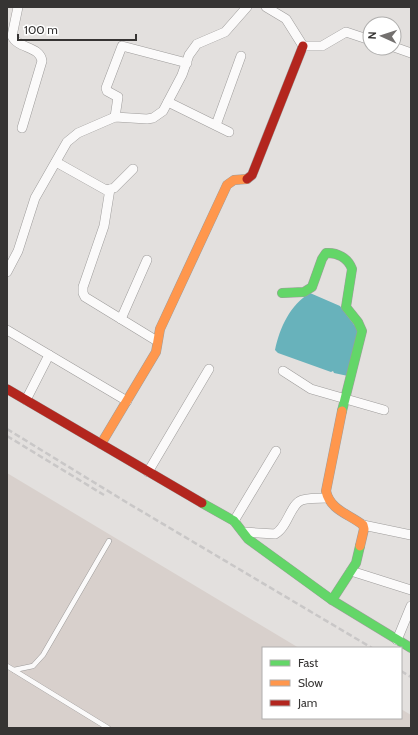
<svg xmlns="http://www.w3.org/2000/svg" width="418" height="735" font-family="Cabin,sans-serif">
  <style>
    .built { fill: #d8d0cc }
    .water { fill: #68b2bb }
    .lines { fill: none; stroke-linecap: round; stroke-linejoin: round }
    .lane-casing { stroke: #9e9c9b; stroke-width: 5.5 }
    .street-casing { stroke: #9e9c9b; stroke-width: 10 }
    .fast-casing { stroke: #9e9c9b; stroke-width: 10 }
    .slow-casing { stroke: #9e9c9b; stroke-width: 10 }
    .jam-casing { stroke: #9e9c9b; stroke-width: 10 }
    .lane { stroke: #fbfafa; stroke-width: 4.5 }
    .street { stroke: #fbfafa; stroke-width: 9 }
    .fast { stroke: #63d668; stroke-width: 9 }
    .slow { stroke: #ff974d; stroke-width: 9 }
    .jam { stroke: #b3261e; stroke-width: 9 }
    .rail { stroke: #c9c7c7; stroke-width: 2.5; stroke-dasharray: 6 3; stroke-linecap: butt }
  </style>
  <rect width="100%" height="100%" fill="#e3e0de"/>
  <polygon class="built" points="7,473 299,648 263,648 263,718 401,718 401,709 411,715 411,728 7,728"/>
  <path class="water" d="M310 293 340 306 358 330 348 376 334 373 333 371 331 372 278 353 275 350C280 327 290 305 310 293Z"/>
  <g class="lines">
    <g class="lane-casing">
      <g id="lane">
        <polyline points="7,666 108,728"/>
        <polyline points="14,670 33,666 43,655 109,541"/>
      </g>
    </g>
    <g class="street-casing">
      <g id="street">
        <path d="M18 7 12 36C18 49 40 46 42 61L22 128"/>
        <polyline points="266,7 286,19 303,46 322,46 346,32 370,40"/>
        <polyline points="394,47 411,53"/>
        <polyline points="168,102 229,132"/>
        <polyline points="115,117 118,97 107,91 106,88 122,46 187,63"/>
        <polyline points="216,125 241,56"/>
        <polyline points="56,162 106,190 114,188 133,169"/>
        <polyline points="110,189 104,226 83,287 83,293 85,297 157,341"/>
        <polyline points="7,272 18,251 35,198 67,142 78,133 115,117 147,119 153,118 163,111 182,75 189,55 197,44 225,32 247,7"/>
        <polyline points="121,319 147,260"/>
        <polyline points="7,330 127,401"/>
        <polyline points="283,371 311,389 384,410"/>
        <polyline points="26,400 49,355"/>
        <polyline points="148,472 209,369"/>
        <polyline points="234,521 276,451"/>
        <polyline points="363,525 411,535"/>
        <path d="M243 532 275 534C288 527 290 504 302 500 309 498 318 498 327 498"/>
        <polyline points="351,571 411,590"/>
        <polyline points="397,640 411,606"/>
      </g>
    </g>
    <g class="fast-casing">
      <g id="fast">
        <path d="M282 293 304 292 312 287 322 259 326 253C337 252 348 258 352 269L346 307 358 322 362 331 342 411"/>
        <polyline points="202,503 234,521 248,539 332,600 411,648"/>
        <polyline points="332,600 356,563 360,546"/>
      </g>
    </g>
    <g class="slow-casing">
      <g id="slow">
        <path d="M342 411 326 491C330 510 349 514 363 525L364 529 360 546"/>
        <polyline points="101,444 156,352 160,329 227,185 234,180 247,179"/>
      </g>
    </g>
    <g class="jam-casing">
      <g id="jam">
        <polyline points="247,179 252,175 303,46"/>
        <polyline points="7,389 202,503"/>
      </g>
    </g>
    <use href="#lane" class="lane"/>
    <use href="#street" class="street"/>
    <use href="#fast" class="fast"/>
    <use href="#slow" class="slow"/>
    <use href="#jam" class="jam"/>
    <g class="rail">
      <polyline points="7,429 126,502 372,648"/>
      <polyline points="7,436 104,495"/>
      <polyline points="401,671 411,677"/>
    </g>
  </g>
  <rect width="418" height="735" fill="none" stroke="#363433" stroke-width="16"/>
  <rect x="262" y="647" width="140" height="72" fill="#ffffff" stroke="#afaead"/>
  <rect x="270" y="660" width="20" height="6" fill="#63d668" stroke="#afaead"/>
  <text x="298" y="667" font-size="12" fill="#363433">Fast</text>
  <rect x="270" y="680" width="20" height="6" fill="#ff974d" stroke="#afaead"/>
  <text x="298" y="687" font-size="12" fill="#363433">Slow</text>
  <rect x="270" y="700" width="20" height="6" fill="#b3261e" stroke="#afaead"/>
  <text x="298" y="707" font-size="12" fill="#363433">Jam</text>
  <g transform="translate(382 36) rotate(273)"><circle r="19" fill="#ffffff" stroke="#afaead"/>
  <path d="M0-3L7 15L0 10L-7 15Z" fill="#73706f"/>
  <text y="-6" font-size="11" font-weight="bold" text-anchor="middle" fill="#363433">N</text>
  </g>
  <path d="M18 34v6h118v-6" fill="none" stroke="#363433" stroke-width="2"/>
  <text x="24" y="34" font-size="12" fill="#363433" stroke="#ffffff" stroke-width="3" paint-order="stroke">100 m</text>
</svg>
